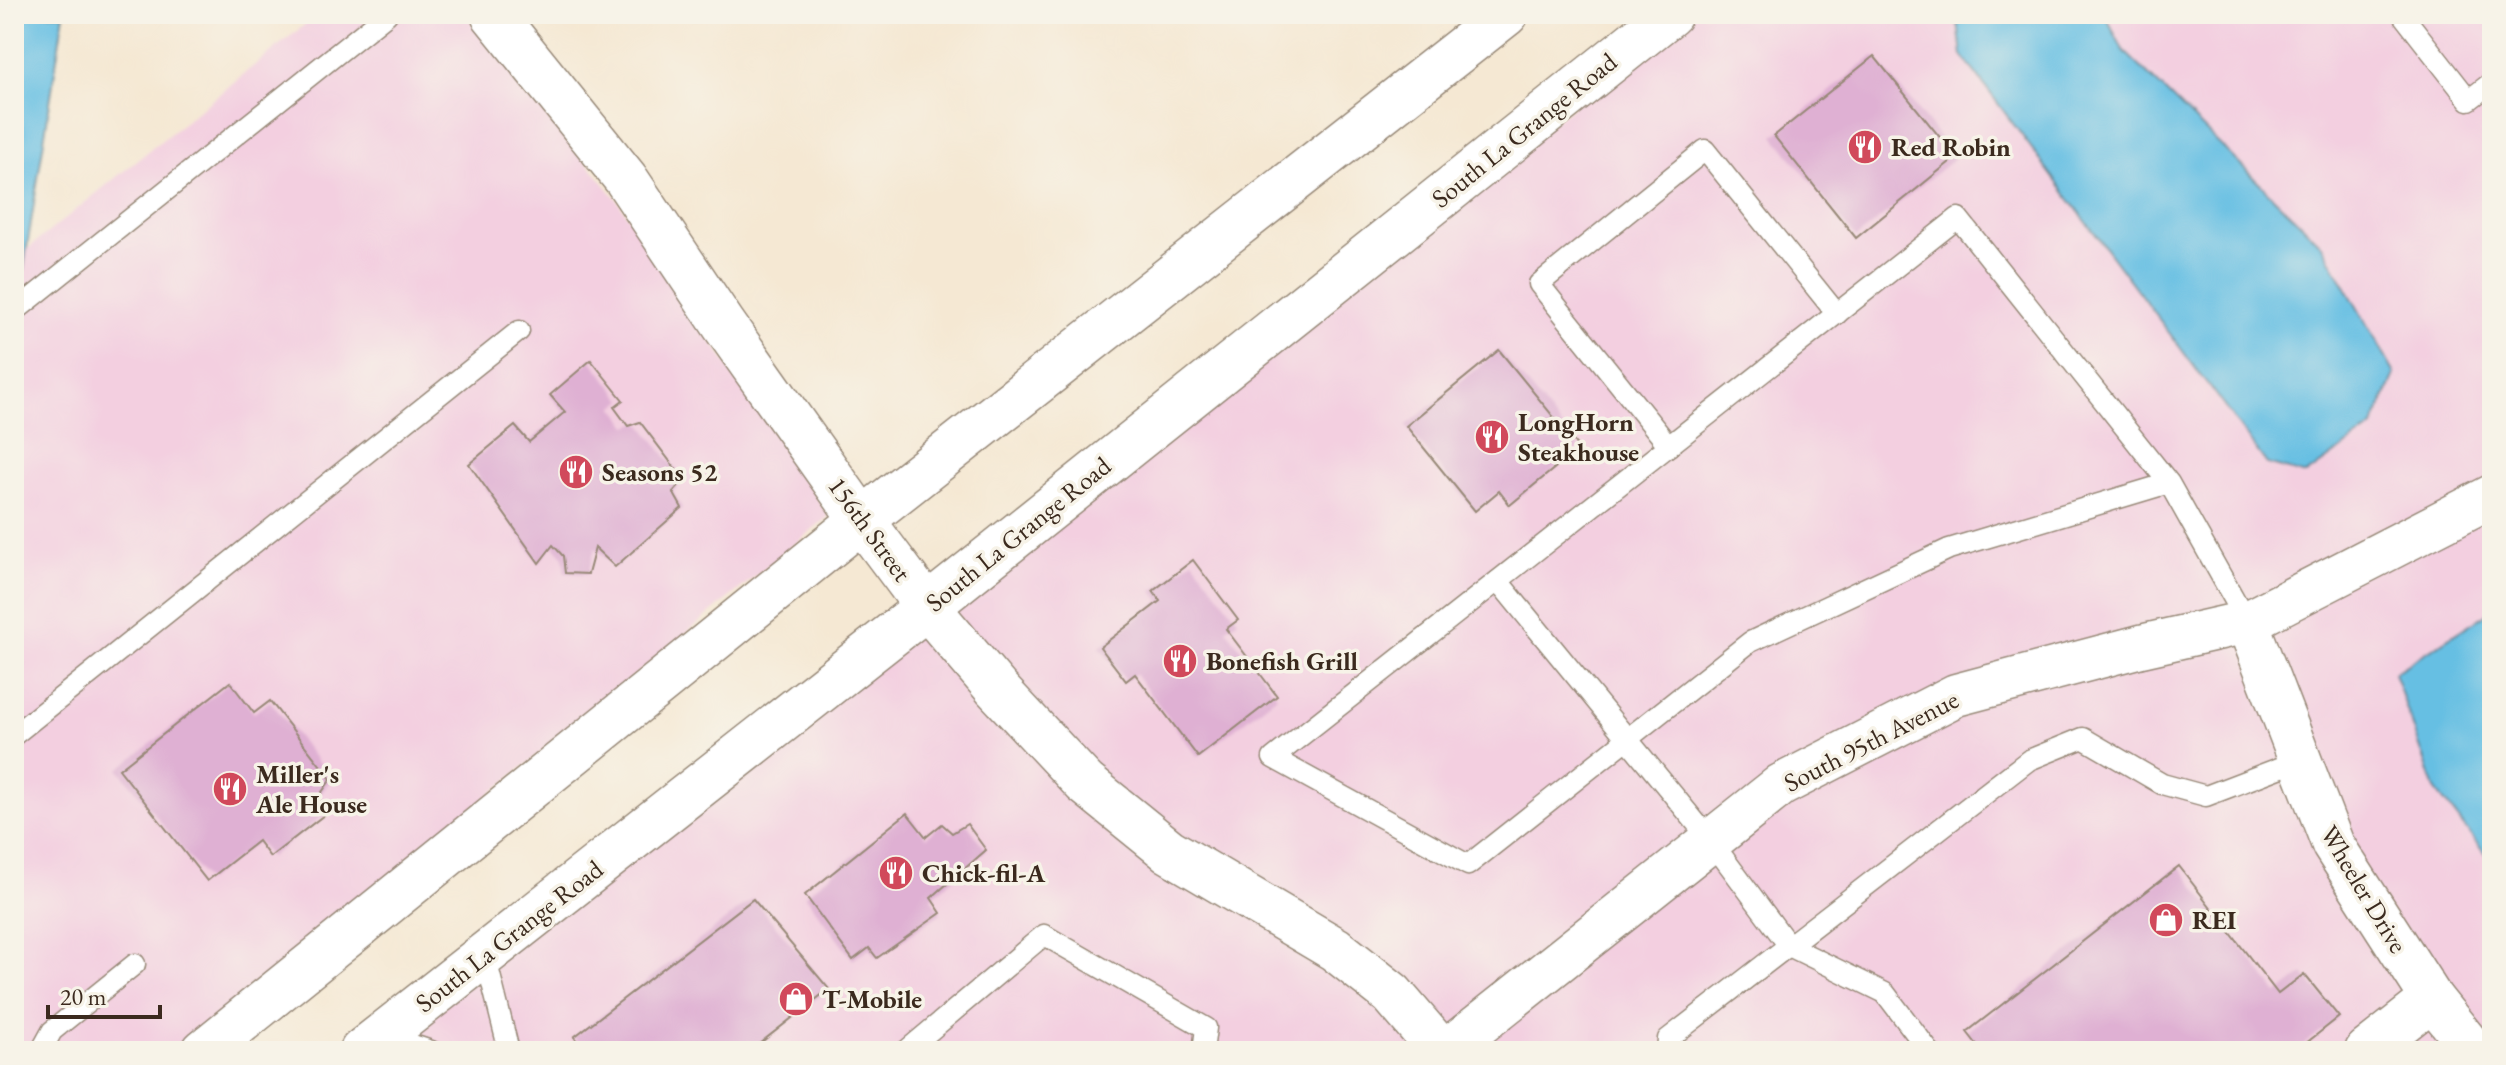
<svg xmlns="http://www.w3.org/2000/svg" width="2506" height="1065" font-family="'EB Garamond',serif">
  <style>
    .built { fill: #f3cfe0 }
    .water { fill: #66bfe3; stroke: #507480; stroke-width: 2 }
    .building { fill: #dfb0d3 }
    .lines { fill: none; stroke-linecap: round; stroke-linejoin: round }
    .lane-casing { stroke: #988978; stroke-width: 23 }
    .street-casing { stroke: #988978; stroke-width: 45 }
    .secondary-casing { stroke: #988978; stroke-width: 47 }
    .highway-casing { stroke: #988978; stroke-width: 47 }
    .lane { stroke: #fff; stroke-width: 20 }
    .street { stroke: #fff; stroke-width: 42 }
    .secondary { stroke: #fff; stroke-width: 44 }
    .highway { stroke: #fff; stroke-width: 44 }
    .labels { text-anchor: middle; stroke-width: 7; stroke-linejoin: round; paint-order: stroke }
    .street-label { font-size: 26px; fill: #3b2a1e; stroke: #f7f3e8 }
    .poi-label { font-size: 26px; font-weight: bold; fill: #3b2a1e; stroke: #f7f3e8; text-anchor: start }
  </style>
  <rect width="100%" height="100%" fill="#f7f3e8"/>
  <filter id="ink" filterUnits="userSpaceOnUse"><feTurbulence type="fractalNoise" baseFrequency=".0125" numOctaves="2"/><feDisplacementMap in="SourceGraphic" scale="16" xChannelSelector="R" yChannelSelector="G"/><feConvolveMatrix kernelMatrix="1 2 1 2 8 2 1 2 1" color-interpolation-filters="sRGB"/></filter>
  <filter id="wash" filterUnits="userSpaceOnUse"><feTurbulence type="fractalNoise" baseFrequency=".006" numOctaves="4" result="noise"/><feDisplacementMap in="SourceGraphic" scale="32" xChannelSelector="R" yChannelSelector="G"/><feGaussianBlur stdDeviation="1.8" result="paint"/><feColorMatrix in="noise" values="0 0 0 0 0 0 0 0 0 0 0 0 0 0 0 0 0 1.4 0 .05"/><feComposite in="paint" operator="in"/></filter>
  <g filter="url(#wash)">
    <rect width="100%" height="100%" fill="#f5e8d3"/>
    <g class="built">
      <polygon points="318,14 465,14 615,197 829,516 177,1051 14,1051 14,260"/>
      <polygon points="1690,14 2492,14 2492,1051 378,1051"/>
    </g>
    <g class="water">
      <polygon points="14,14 64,14 22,279 14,289"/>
      <polygon points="1957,14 2105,14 2123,50 2322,245 2395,374 2373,427 2306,475 2267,464 1962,55"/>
      <polygon points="2492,610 2492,863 2435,789 2394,673"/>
    </g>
    <g id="blocks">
      <g class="building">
        <polygon points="1874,56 1956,157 1856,238 1774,136"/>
        <polygon points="1499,350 1579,448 1510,505 1499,491 1475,511 1406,426"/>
        <polygon points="591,360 623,400 614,407 628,426 640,422 684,480 673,492 682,508 615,567 595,548 588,574 565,573 563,556 553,545 539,563 469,464 515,426 529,442 565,412 550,395"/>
        <polygon points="1193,560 1238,620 1226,629 1277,696 1198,757 1135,674 1126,681 1100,647 1160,601 1153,591"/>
        <polygon points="230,682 254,713 270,701 331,779 318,798 329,811 270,857 258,841 207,881 119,769"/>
        <polygon points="907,813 926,837 942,824 952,833 967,824 986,850 931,898 941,913 877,958 869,948 853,960 805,895"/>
        <polygon points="2179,866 2278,994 2304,974 2339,1017 2296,1051 1982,1051 1967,1032"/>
        <polygon points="753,899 829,989 750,1051 585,1051 574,1037"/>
      </g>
    </g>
  </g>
  <g filter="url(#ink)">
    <use href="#blocks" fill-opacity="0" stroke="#988978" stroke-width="2"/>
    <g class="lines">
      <g class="lane-casing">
        <g id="lane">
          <polyline points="2402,14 2469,100 2492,82"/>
          <polyline points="14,312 387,14"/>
          <polyline points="1669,446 1539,284 1705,150 1837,314"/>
          <polyline points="2169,483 1949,549 1750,642 1468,865 1273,758 1958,218 2169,483 2247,622"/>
          <polyline points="1498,581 1711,841 1789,946 1885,993 1929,1051"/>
          <polyline points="14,735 519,331"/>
          <polyline points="485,955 509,1051"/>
          <polyline points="382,1035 431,1051"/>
          <polyline points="41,1051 52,1031 135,964"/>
          <polyline points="906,1051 1044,935 1206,1028 1203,1051"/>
          <polyline points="1667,1051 1668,1039 2029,760 2083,738 2162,784 2206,796 2300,760"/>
        </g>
      </g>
      <g class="street-casing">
        <g id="street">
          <polyline points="2247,622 2333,845 2432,999 2474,1051"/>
          <polyline points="1446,1051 1781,785 1956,695 2141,646 2247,622 2492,496"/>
          <polyline points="2366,1051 2432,999"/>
        </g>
      </g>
      <g class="secondary-casing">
        <polyline id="secondary" points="493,14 626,179 724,325 862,520 927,607 996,688 1085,783 1169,851 1335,949 1392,994 1441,1051"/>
      </g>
      <g class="highway-casing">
        <g id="highway">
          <polyline points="204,1051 862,520 1506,14"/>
          <polyline points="362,1051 927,607 1670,14"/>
        </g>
      </g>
      <use href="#lane" class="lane"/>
      <use href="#street" class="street"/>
      <use href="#secondary" class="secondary"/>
      <use href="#highway" class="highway"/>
    </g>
  </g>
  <defs>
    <g id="restaurant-disc" transform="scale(1.8)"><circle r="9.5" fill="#d1495b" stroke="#f7f3e8"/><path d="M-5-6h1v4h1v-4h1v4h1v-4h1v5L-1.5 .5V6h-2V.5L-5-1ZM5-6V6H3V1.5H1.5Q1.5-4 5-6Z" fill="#fff"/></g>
    <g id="shop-disc" transform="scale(1.8)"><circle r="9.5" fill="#d1495b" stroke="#f7f3e8"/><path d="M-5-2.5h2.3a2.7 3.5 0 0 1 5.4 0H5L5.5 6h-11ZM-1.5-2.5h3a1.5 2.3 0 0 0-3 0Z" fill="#fff"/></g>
  </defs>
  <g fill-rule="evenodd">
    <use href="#restaurant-disc" x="1865" y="147"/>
    <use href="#restaurant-disc" x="1492" y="437"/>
    <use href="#restaurant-disc" x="576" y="472"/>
    <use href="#restaurant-disc" x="1180" y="661"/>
    <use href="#restaurant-disc" x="230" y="789"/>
    <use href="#restaurant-disc" x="896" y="873"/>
    <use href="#shop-disc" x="2166" y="920"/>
    <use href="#shop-disc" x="796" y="999"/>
  </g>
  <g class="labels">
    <g class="street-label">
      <text transform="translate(1524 130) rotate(-39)" y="9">South La Grange Road</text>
      <text transform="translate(870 529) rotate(54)" y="9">156th Street</text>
      <text transform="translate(1018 534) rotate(-39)" y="9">South La Grange Road</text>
      <text transform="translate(1871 741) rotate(-27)" y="9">South 95th Avenue</text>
      <text transform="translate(2364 889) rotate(59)" y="9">Wheeler Drive</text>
      <text transform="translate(509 936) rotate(-38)" y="9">South La Grange Road</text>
    </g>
    <g class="poi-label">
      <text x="1891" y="156">Red Robin</text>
      <text x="1518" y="431">LongHorn<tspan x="1518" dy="30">Steakhouse</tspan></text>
      <text x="602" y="481">Seasons 52</text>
      <text x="1206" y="670">Bonefish Grill</text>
      <text x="256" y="783">Miller's<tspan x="256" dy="30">Ale House</tspan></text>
      <text x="922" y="882">Chick-fil-A</text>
      <text x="2192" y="929">REI</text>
      <text x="822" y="1008">T-Mobile</text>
    </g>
  </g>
  <rect width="2506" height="1065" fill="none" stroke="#f7f3e8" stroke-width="48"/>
  <path d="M48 1005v12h112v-12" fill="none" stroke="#3b2a1e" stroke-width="4"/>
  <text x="60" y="1005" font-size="24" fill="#3b2a1e" stroke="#f7f3e8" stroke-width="6" paint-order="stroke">20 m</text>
</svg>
